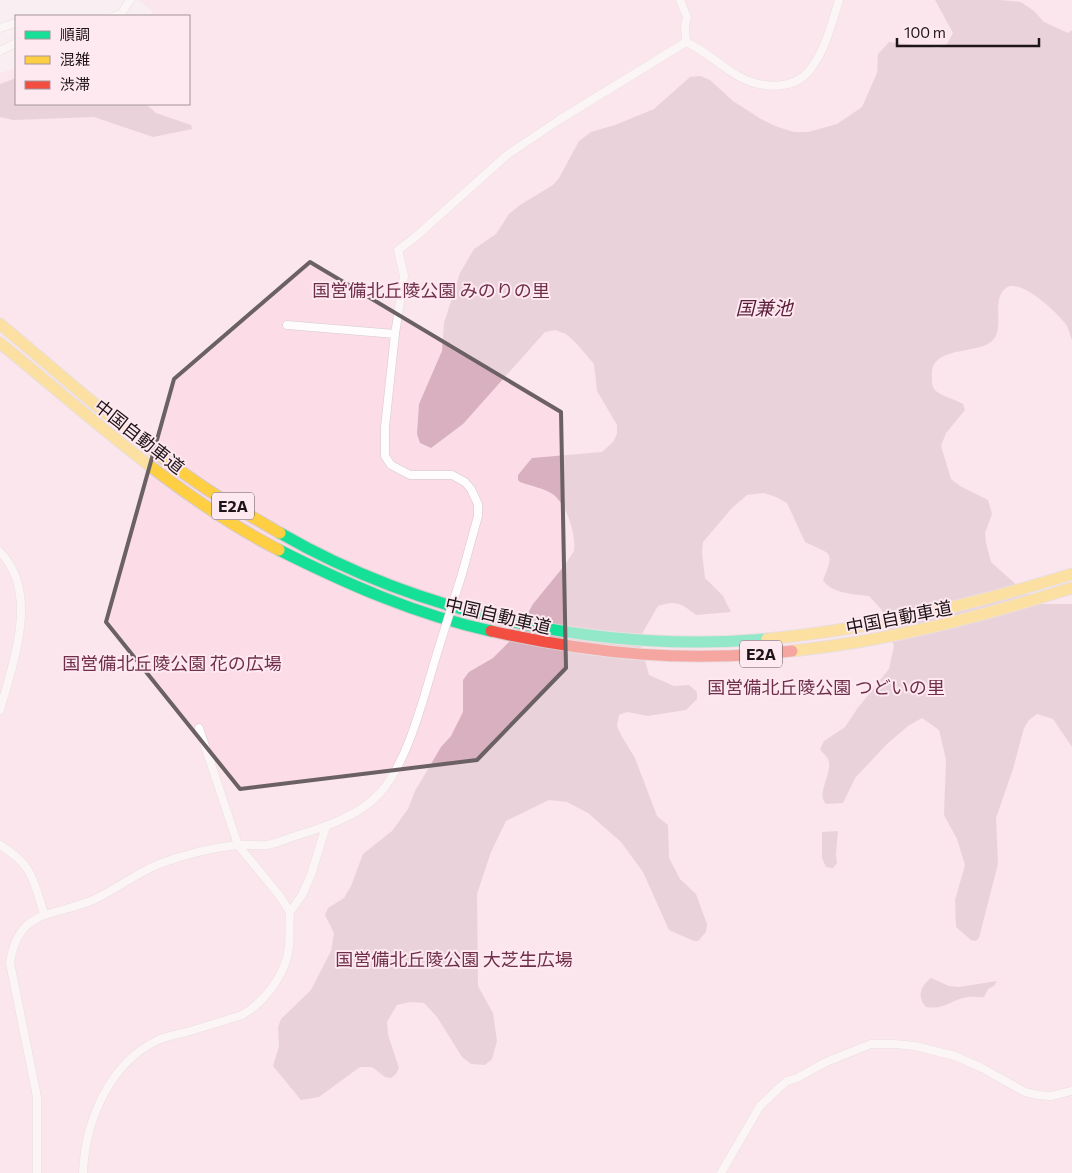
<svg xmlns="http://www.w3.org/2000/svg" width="1072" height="1173" font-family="Commissioner,'Noto Sans JP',sans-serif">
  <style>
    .green { fill: #fbdce7 }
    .water { fill: #d8b0bf }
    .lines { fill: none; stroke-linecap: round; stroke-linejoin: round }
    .street-casing { stroke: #d4cbce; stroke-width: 9 }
    .fast-casing { stroke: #d4cbce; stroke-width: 13 }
    .slow-casing { stroke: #d4cbce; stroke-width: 13 }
    .jam-casing { stroke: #d4cbce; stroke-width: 13 }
    .street { stroke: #fefcfd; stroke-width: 8 }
    .fast { stroke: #16e098; stroke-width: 11 }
    .slow { stroke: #ffcf43; stroke-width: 11 }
    .jam { stroke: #f24e42; stroke-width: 11 }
    .street-bridge-casing { stroke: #d4cbce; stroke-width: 9; stroke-linecap: butt }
    .street-bridge { stroke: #fefcfd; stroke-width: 8 }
    .marked { fill: none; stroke: #6b6164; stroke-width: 4; stroke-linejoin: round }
    .labels { text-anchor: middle; stroke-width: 4; stroke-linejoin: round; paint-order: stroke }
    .shield { fill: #fee9f0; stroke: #615559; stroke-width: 1 }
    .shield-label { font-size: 16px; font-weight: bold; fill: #1e1518 }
    .park-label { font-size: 18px; fill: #6f2f4a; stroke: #fee9f0 }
    .street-label { font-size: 18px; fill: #1e1518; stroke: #fee9f0 }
    .water-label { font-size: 19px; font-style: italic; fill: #5c1e3a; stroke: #fee9f0 }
  </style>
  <rect width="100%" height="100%" fill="#f9eef1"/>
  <polygon class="green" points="139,0 1072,0 1072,1173 0,1173 0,73 16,68 16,104 189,104 189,16 151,16 152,11"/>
  <g class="water">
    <path d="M935 0H1000L1021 2 1034 11 1044 22 1068 33 1072 30V340C1070 336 1069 330 1067 326 1059 314 1020 277 1006 288 990 300 1006 328 992 341 977 355 929 345 932 377 932 382 932 388 936 391 943 397 955 399 963 404L965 410 946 433 941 446 951 479 960 486 988 500 992 514 985 533 986 543 991 562 1038 604H1072V747L1053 719 1037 714 1029 720 1024 728 1013 769 996 818 998 864 979 938 976 941 971 940 956 927 955 900 965 865 957 839 944 815 946 760 939 730 922 718 908 726 887 744 855 778 843 803 826 804C815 793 834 773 828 759 826 756 822 752 820 749L824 741 845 727 857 709 889 669 894 646 881 609 869 596C854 594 832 594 823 580 836 549 830 555 805 542L787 503 776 497 764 493 747 495 732 508 703 542 702 553 705 578 723 596 731 612 696 615C681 603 676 600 658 606L639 639 649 675 674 686 689 685 697 692V699L686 710 648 716 627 712 619 715 617 726 621 735 635 758 657 816 668 825 669 858 680 879 696 894 707 924 706 932 698 941H694L669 930 643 872 621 842 588 813 567 802 549 800 506 821 491 852 477 894 478 986 493 1013 497 1041 492 1059 485 1065 471 1064 462 1057 437 1017 424 1003 410 1002 397 1005 387 1022 388 1035 399 1068 396 1074 391 1078 385 1077 372 1067H360L319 1097 301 1100 273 1066 279 1046 278 1027 281 1019 311 990 331 951 334 933 325 915 328 908 344 898 351 886 363 854 392 831 408 809 415 791 441 747 451 736 463 712V680L469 672 493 658 516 635 533 604 564 566 574 551C576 534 567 506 554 495 544 488 531 486 520 482L518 480V475L532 458 602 452 613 442 617 434V425L597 391 594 364 576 343 566 334 555 330 545 332 463 424 431 448 420 443 417 434 419 404 442 351 444 323 460 273 474 249 496 234 509 214 520 205 553 185 559 178 579 141 591 132 615 125 654 109 690 77 700 76 710 80 733 101 761 119 775 126 794 132H808L837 124 862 107 877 73 878 54 889 42 939 48 947 44 953 33Z"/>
    <polygon points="16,78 16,104 146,104 156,113 191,125 192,129 153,137 94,117 13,120 0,117 0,84"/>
    <polygon points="838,831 836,854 837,863 833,868 826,867 822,858 822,832"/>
    <path d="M931 978 949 986 959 987 997 981 994 986 988 989 984 997C979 998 974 996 968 997 951 999 947 1010 926 1007 917 997 920 986 931 978Z"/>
  </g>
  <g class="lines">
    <g class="street-casing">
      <g id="street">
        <polyline points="680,0 687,17 685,26 686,42"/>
        <polyline points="114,16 121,14 130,0"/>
        <polyline points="0,28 16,23"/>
        <path d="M686 42C706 51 721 67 740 77 763 89 796 91 812 67 826 48 832 22 839 0"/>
        <polyline points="0,51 16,43"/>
        <polyline points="287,325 395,334"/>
        <path d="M0 552C40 592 13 663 0 710"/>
        <polyline points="462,574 478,516 478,504 471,489 465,482 452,475 410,475 391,465 385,456 385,427 395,334 404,276 398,250 413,239 507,155 559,120 686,42"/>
        <polyline points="199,728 238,845 279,895 290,912 302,895 311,875 326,826"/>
        <path d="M0 845C33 865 33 879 44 914"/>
        <path d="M37 1173V1097L10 963C18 908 53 917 93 900 116 890 136 873 159 864 183 855 211 848 237 845 247 844 257 846 267 845 275 844 284 840 292 837 322 828 358 817 380 793 410 759 425 691 439 647"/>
        <path d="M83 1173C85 1122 109 1063 158 1040 167 1036 178 1034 187 1032 206 1026 224 1021 242 1015 265 1002 286 974 289 947 290 936 289 923 290 912"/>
        <polyline points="721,1173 760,1106 778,1089 787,1081 797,1078 826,1062 871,1044 895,1044 915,1046 955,1056 982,1068 1025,1092 1038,1095 1051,1096 1072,1091"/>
      </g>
    </g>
    <g class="fast-casing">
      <g id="fast">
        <path d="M280 533C424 616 602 653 767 639"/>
        <path d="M279 550C347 584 417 615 491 631"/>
      </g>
    </g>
    <g class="slow-casing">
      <g id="slow">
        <path d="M0 324C67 380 132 439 205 488 229 504 254 518 280 533"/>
        <path d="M0 343C87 414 179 499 279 550"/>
        <path d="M767 639C872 629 972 605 1072 574"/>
        <path d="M792 651C890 641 978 617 1072 588"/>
      </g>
    </g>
    <g class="jam-casing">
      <path id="jam" d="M491 631C594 654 687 663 792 651"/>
    </g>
    <use href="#street" class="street"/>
    <use href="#fast" class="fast"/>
    <use href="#slow" class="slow"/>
    <use href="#jam" class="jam"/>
    <g class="street-bridge-casing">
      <polyline id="street-bridge" points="439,647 462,574"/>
    </g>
    <use href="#street-bridge" class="street-bridge"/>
  </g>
  <path d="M0 0H1072V1173H0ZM310 262 561 412 566 668 477 760 240 789 106 622 174 379Z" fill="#f9eef1" fill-opacity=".55" fill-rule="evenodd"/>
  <path class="marked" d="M310 262 561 412 566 668 477 760 240 789 106 622 174 379Z"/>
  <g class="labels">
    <g class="shield">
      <rect x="212" y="492.5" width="42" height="27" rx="4"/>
      <rect x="740" y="640.5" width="42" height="27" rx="4"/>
    </g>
    <g class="shield-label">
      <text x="233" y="512">E2A</text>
      <text x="761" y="660">E2A</text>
    </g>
    <g class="park-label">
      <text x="431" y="297">国営備北丘陵公園 みのりの里</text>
      <text x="172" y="670">国営備北丘陵公園 花の広場</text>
      <text x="826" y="694">国営備北丘陵公園 つどいの里</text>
      <text x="454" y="966">国営備北丘陵公園 大芝生広場</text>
    </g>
    <g class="street-label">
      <text transform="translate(139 437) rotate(38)" y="6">中国自動車道</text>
      <text transform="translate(498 616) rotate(13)" y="6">中国自動車道</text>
      <text transform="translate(899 618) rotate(-11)" y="6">中国自動車道</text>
    </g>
    <g class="water-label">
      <text x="764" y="315">国兼池</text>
    </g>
  </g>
  <rect x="15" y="15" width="175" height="90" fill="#fee9f0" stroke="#a4949a"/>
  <rect x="25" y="31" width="25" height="8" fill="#16e098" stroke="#a4949a"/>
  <text x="60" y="40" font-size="15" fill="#1e1518">順調</text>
  <rect x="25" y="56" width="25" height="8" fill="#ffcf43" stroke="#a4949a"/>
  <text x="60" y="65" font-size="15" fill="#1e1518">混雑</text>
  <rect x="25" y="81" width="25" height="8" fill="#f24e42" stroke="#a4949a"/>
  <text x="60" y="90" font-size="15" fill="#1e1518">渋滞</text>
  <path d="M897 38v8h142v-8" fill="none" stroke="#1e1518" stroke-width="2.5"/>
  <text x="904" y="38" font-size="15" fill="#1e1518" stroke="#fee9f0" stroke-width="4" paint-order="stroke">100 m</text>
</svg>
